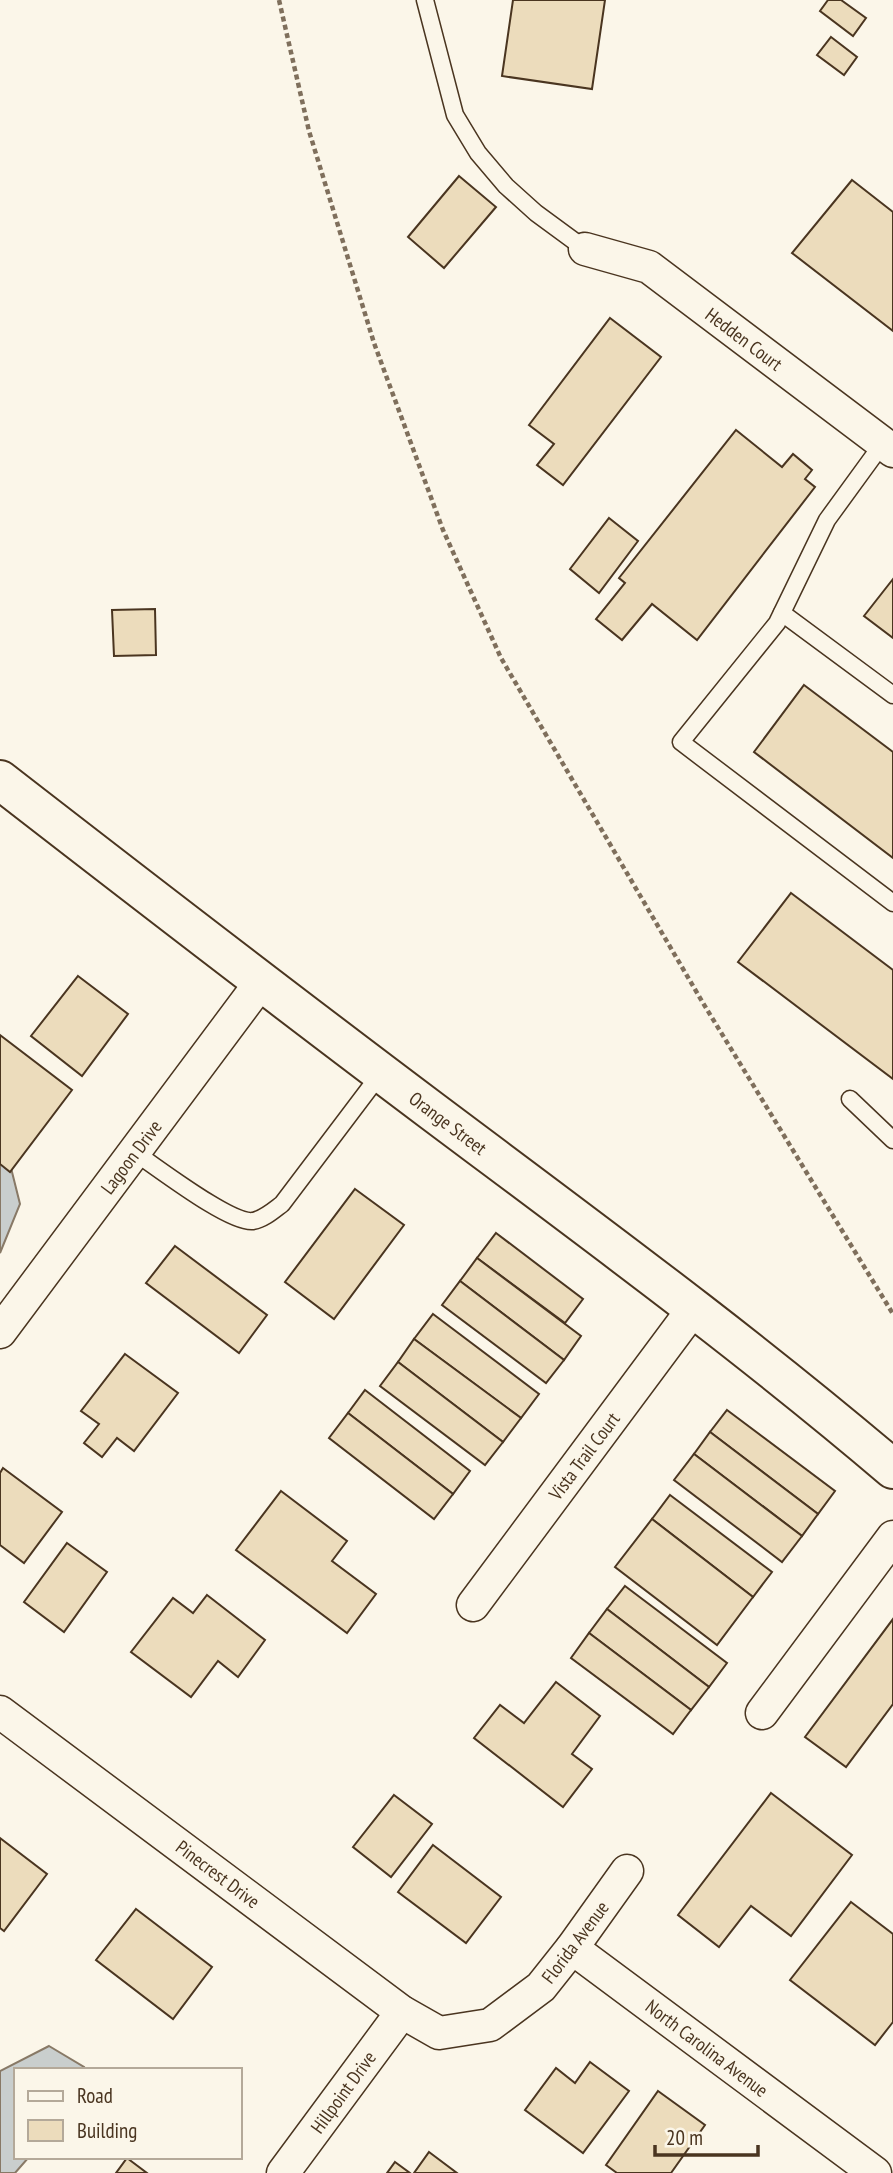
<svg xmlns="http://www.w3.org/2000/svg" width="893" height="2173" font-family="'PT Sans Narrow',sans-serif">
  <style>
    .water { fill: #c9cecd; stroke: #887966; stroke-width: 2 }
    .building { fill: #ecdcbc; stroke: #4a3520; stroke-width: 2 }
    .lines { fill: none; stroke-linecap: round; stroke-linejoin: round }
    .service-casing { stroke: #4a3520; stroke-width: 19 }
    .minor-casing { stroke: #4a3520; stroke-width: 35 }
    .tertiary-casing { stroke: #4a3520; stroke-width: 42 }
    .path { stroke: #7f6f5c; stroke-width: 4.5; stroke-dasharray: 5 3.5; stroke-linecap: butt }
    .service { stroke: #fbf6e9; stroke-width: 16 }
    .minor { stroke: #fbf6e9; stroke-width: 32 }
    .tertiary { stroke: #fbf6e9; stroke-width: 38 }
    .labels { text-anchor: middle; stroke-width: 5; stroke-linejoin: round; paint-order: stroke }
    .street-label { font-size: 19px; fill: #4a3520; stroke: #fbf6e9 }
  </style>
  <rect width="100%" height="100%" fill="#fbf6e9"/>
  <g class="water">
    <polygon points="0,1159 9,1160 20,1204 0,1253"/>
    <polygon points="49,2046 84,2067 83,2070 16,2070 16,2157 29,2157 15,2173 0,2173 0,2071"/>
  </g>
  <g class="building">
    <polygon points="513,0 605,0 592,89 502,76"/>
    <polygon points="828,0 841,0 866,18 853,36 820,11"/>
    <polygon points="831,37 857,57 844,75 817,55"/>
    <polygon points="459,176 496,207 444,268 408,237"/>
    <polygon points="852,180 893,212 893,331 792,253"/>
    <polygon points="610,318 661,357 563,485 537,465 554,444 529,425"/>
    <polygon points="736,430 782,467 793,454 812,470 805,479 815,487 697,640 652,604 622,640 596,619 625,583 619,578"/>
    <polygon points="609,518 638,541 599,593 570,569"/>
    <polygon points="893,579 893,638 864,616"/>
    <polygon points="155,609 156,655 114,656 112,610"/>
    <polygon points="804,685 893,752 893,858 754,752"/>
    <polygon points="791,893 893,970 893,1079 738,962"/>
    <polygon points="78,976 128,1014 82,1076 31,1036"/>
    <polygon points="0,1035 72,1090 10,1172 0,1164"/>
    <polygon points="355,1189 404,1225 334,1319 285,1282"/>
    <polygon points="496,1233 583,1299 565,1323 477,1258"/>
    <polygon points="175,1246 267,1315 239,1353 146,1283"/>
    <polygon points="477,1258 581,1336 564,1360 460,1281"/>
    <polygon points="460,1281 564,1360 546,1383 442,1305"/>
    <polygon points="433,1314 539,1394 521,1418 414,1339"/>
    <polygon points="414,1339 521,1418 503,1442 398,1362"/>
    <polygon points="125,1354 178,1393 134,1451 117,1438 102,1457 84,1443 99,1424 81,1411"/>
    <polygon points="398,1362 503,1442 485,1465 380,1386"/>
    <polygon points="365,1390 470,1471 453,1494 348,1413"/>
    <polygon points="727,1410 835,1491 818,1514 710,1432"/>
    <polygon points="348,1413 453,1494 434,1519 329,1438"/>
    <polygon points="710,1432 818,1514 802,1536 694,1454"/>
    <polygon points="694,1454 802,1536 782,1562 674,1480"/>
    <polygon points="3,1468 62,1512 24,1563 0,1545 0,1473"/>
    <polygon points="281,1491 347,1541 332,1561 376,1594 347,1633 236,1550"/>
    <polygon points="670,1495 772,1572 753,1597 652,1519"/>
    <polygon points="652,1519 753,1597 717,1645 615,1567"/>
    <polygon points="67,1543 107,1572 64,1632 24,1602"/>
    <polygon points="625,1586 727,1663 709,1687 607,1609"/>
    <polygon points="207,1595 265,1640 238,1677 218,1661 191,1697 131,1652 173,1598 193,1613"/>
    <polygon points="607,1609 709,1687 691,1710 589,1633"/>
    <polygon points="893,1619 893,1704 846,1767 805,1737"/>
    <polygon points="589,1633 691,1710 673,1734 571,1658"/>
    <polygon points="556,1682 600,1716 572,1754 592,1769 563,1807 474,1738 500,1705 524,1723"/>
    <polygon points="771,1793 852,1855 791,1936 751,1906 719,1947 678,1915"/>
    <polygon points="394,1795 432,1824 391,1877 353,1847"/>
    <polygon points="0,1838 47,1874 4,1931 0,1928"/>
    <polygon points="433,1845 501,1897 466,1943 398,1892"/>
    <polygon points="851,1902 893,1934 893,2022 875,2045 790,1980"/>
    <polygon points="136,1909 212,1967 173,2019 96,1960"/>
    <polygon points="590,2062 629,2091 583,2153 525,2110 556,2068 575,2083"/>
    <polygon points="658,2091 705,2125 671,2173 617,2173 606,2165"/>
    <polygon points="429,2152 457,2173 414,2173"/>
    <polygon points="127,2158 147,2173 116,2173"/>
    <polygon points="395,2162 410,2173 387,2173"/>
  </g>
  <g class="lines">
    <g class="service-casing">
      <g id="service">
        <polyline points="425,0 455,115 478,153 506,186 536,213 585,249"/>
        <polyline points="883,443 827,520 777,623 681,742 893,903"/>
        <polyline points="782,613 893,695"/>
        <polyline points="850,1099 893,1140"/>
        <path d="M134 1152C157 1167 230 1224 253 1221 264 1219 274 1210 282 1204L381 1073"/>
      </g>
    </g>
    <g class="minor-casing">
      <g id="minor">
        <polyline points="585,249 649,267 893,451"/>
        <polyline points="0,1332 261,982"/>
        <polyline points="473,1605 694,1308"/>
        <polyline points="0,1712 402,2012 439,2033 490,2025 541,1987 572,1948 627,1871"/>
        <polyline points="762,1713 893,1537"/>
        <polyline points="572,1948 875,2173"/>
        <polyline points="283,2173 402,2012"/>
      </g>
    </g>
    <g class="tertiary-casing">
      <path id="tertiary" d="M0 780C143 891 287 1002 432 1111 588 1228 745 1343 893 1469"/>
    </g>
    <polyline class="path" points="279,0 309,131 374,343 443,530 501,658 703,1003 893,1314"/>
    <use href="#service" class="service"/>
    <use href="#minor" class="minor"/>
    <use href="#tertiary" class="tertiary"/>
  </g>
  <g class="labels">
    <g class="street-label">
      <text transform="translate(744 339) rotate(37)" y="7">Hedden Court</text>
      <text transform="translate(448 1123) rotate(37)" y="7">Orange Street</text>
      <text transform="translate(131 1157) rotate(-53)" y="7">Lagoon Drive</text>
      <text transform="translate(584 1456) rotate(-53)" y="7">Vista Trail Court</text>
      <text transform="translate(218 1874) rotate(37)" y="7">Pinecrest Drive</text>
      <text transform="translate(575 1942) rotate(-53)" y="7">Florida Avenue</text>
      <text transform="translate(707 2048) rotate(37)" y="7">North Carolina Avenue</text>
      <text transform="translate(343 2092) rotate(-54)" y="7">Hillpoint Drive</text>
    </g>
  </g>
  <rect x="14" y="2068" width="228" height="91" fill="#fbf6e9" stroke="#b4a999" stroke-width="2"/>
  <rect x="28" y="2091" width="35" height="10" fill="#fbf6e9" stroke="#b4a999" stroke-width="2"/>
  <text x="77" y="2103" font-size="21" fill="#4a3520">Road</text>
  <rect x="28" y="2120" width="35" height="21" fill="#ecdcbc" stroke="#b4a999" stroke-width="2"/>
  <text x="77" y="2138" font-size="21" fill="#4a3520">Building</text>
  <path d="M655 2145v10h103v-10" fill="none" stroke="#4a3520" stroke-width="3.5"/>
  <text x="666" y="2145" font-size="21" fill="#4a3520" stroke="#fbf6e9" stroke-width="5" paint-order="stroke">20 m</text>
</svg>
